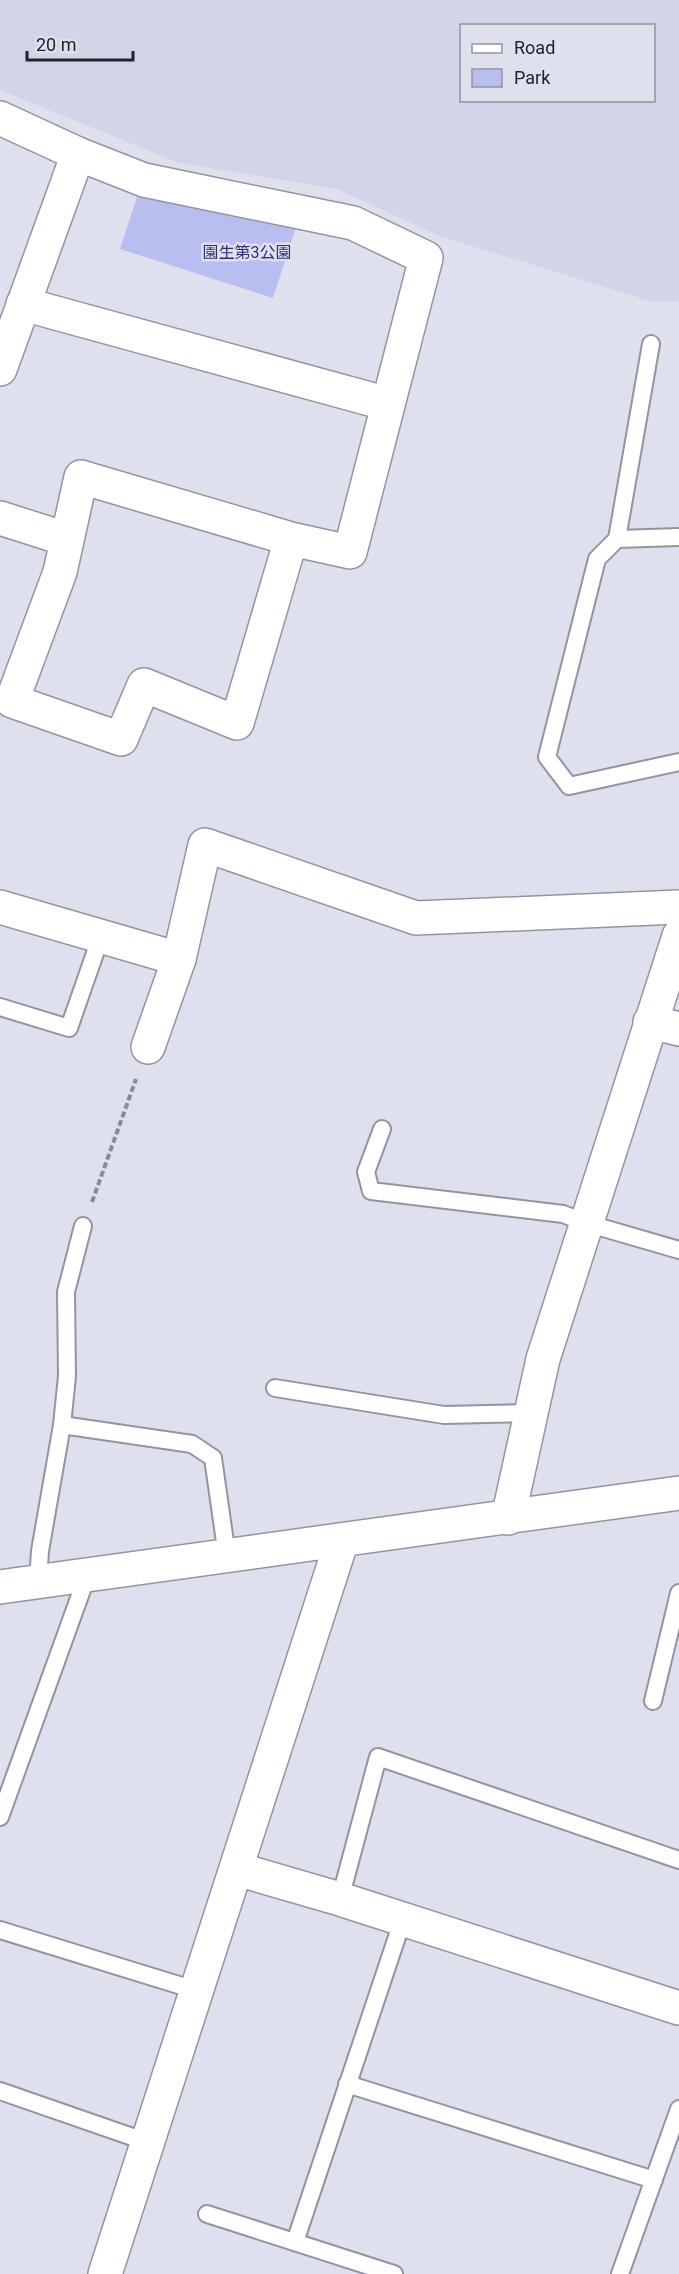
<svg xmlns="http://www.w3.org/2000/svg" width="679" height="2274" font-family="Roboto,'Noto Sans JP',sans-serif">
  <style>
    .built { fill: #d2d5ea; fill-rule: evenodd }
    .green { fill: #b9bef0 }
    .lines { fill: none; stroke-linecap: round; stroke-linejoin: round }
    .lane-casing { stroke: #9394a1; stroke-width: 20 }
    .street-casing { stroke: #9394a1; stroke-width: 36 }
    .path { stroke: #8a8b95; stroke-width: 4; stroke-dasharray: 6 3; stroke-linecap: butt }
    .lane { stroke: #fff; stroke-width: 16 }
    .street { stroke: #fff; stroke-width: 33 }
    .labels { text-anchor: middle; stroke-width: 5; stroke-linejoin: round; paint-order: stroke }
    .park-label { font-size: 16px; fill: #312c77; stroke: #dfe0ee }
  </style>
  <rect width="100%" height="100%" fill="#dfe0ee"/>
  <path class="built" d="M0 0H679V302H653L442 237 337 189 179 163 0 90ZM462 26H654V100H462Z"/>
  <polygon class="green" points="138,194 297,224 273,298 120,249"/>
  <g class="lines">
    <g class="lane-casing">
      <g id="lane">
        <polyline points="651,344 617,539 597,559 547,757 569,786 679,762"/>
        <polyline points="617,539 679,537"/>
        <polyline points="0,1007 69,1028 101,936"/>
        <polyline points="382,1129 366,1172 371,1191 563,1214 586,1223 679,1250"/>
        <polyline points="275,1388 444,1415 531,1413"/>
        <polyline points="62,1425 192,1444 213,1458 227,1556"/>
        <polyline points="38,1581 40,1551 62,1425 67,1376 66,1292 83,1226"/>
        <polyline points="653,1701 679,1593"/>
        <polyline points="0,1817 87,1576"/>
        <polyline points="340,1899 378,1757 679,1860"/>
        <polyline points="0,1930 198,1991"/>
        <polyline points="347,2084 654,2180"/>
        <polyline points="0,2091 147,2142"/>
        <polyline points="207,2214 394,2274"/>
        <polyline points="295,2242 403,1919"/>
        <polyline points="620,2274 679,2109"/>
      </g>
    </g>
    <g class="street-casing">
      <g id="street">
        <polyline points="0,118 78,154 144,180 353,223 426,258 350,552 291,539 81,477 60,572 12,701 121,739 144,685 237,723 291,539"/>
        <polyline points="23,304 388,404"/>
        <polyline points="0,369 78,154"/>
        <polyline points="0,518 66,539"/>
        <polyline points="0,907 179,959"/>
        <polyline points="650,1022 679,1029"/>
        <polyline points="148,1047 179,959 205,845 416,918 679,907"/>
        <polyline points="508,1518 543,1359 679,936"/>
        <polyline points="0,1587 679,1493"/>
        <polyline points="237,1869 340,1899 679,2008"/>
        <polyline points="105,2274 342,1540"/>
      </g>
    </g>
    <polyline class="path" points="92,1202 136,1079"/>
    <use href="#lane" class="lane"/>
    <use href="#street" class="street"/>
  </g>
  <g class="labels">
    <g class="park-label">
      <text x="247" y="258">園生第3公園</text>
    </g>
  </g>
  <rect x="460" y="24" width="195" height="78" fill="#dfe0ee" stroke="#93949f" stroke-width="1.5"/>
  <rect x="472" y="44" width="30" height="9" fill="#ffffff" stroke="#93949f" stroke-width="1.5"/>
  <text x="514" y="54" font-size="18" fill="#222328">Road</text>
  <rect x="472" y="69" width="30" height="18" fill="#b9bef0" stroke="#93949f" stroke-width="1.5"/>
  <text x="514" y="84" font-size="18" fill="#222328">Park</text>
  <path d="M27 51v9h106v-9" fill="none" stroke="#222328" stroke-width="3"/>
  <text x="36" y="51" font-size="18" fill="#222328" stroke="#dfe0ee" stroke-width="4.5" paint-order="stroke">20 m</text>
</svg>
